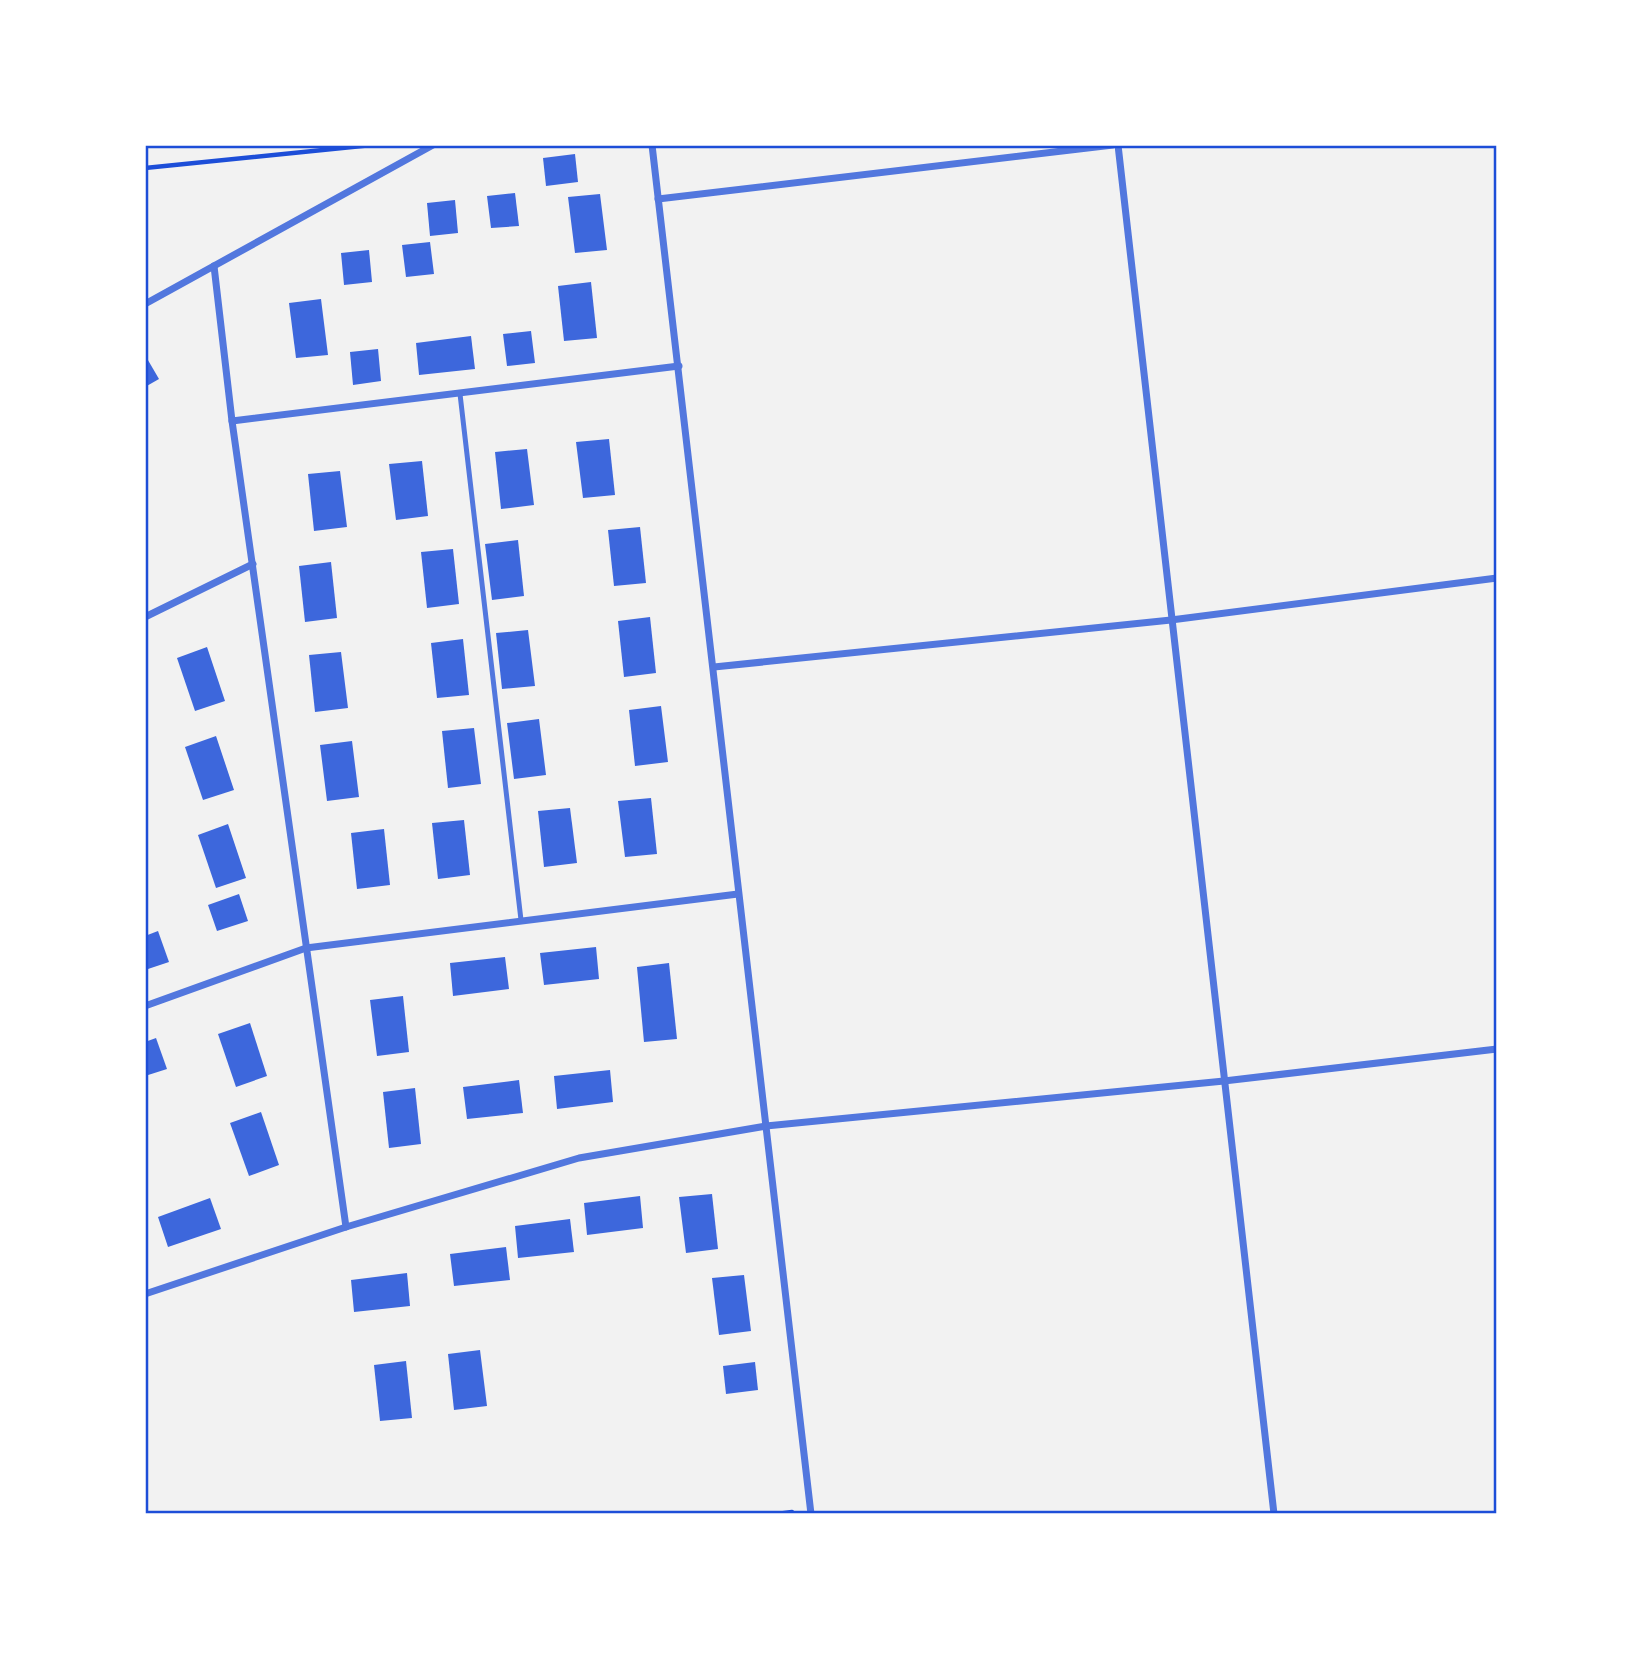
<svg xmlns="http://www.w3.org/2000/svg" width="1642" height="1659" font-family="Inter,sans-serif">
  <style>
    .building { fill: #3d67dc }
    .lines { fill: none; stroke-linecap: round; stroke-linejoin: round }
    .path { stroke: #1d4ed8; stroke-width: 4.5 }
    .service { stroke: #5277de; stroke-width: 5 }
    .minor { stroke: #5277de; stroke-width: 7 }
    .neatline { fill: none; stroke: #1d4ed8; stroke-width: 2.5 }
  </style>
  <rect width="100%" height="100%" fill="#f2f2f2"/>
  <g class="building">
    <polygon points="575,154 578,182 546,186 543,158"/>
    <polygon points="515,193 519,226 491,228 487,196"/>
    <polygon points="600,194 607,250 575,253 568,197"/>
    <polygon points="455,200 458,233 430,236 427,203"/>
    <polygon points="430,242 434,274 406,277 402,245"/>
    <polygon points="369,250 372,282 344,285 341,253"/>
    <polygon points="591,282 597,338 564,341 558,286"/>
    <polygon points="321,299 328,355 296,358 289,303"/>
    <polygon points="531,331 535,363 507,366 503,334"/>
    <polygon points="471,336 475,369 419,375 416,343"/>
    <polygon points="378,349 381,381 353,385 350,352"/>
    <polygon points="145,355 159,379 145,387"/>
    <polygon points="609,439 615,495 583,498 576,442"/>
    <polygon points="527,449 534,505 501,509 495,452"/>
    <polygon points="422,461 428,516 396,520 389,464"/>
    <polygon points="340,471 347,527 314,531 308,474"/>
    <polygon points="640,527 646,583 614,586 608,530"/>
    <polygon points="518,540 524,596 492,600 485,544"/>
    <polygon points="453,549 459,604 427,608 421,552"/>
    <polygon points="331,562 337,618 305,622 299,566"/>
    <polygon points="650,617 656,673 624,677 618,621"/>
    <polygon points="528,630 535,686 502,689 496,633"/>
    <polygon points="463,639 469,695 437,698 431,643"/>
    <polygon points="207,647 225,701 195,711 177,658"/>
    <polygon points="341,652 348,708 315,712 309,655"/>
    <polygon points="661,706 668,762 635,766 629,710"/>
    <polygon points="539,719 546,775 514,779 507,723"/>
    <polygon points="474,728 481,784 448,788 442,731"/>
    <polygon points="216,736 234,790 203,800 185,747"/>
    <polygon points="352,741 359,797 327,801 320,745"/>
    <polygon points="651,798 657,854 625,857 618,801"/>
    <polygon points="570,808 577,863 544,867 538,811"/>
    <polygon points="464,820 470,875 438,879 432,823"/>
    <polygon points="228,824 246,878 216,888 198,835"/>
    <polygon points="384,829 390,885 357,889 351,833"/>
    <polygon points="239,894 248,921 217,931 208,905"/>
    <polygon points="158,931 169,962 145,970 145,936"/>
    <polygon points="596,947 599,979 544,985 540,953"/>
    <polygon points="505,957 509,989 453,996 450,963"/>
    <polygon points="669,963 677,1039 644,1042 637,967"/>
    <polygon points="403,996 409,1052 377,1056 370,1000"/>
    <polygon points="250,1023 267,1076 236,1087 218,1034"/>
    <polygon points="156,1038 167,1069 145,1076 145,1042"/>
    <polygon points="610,1070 613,1102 557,1109 554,1076"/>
    <polygon points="519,1080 523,1113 467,1119 463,1087"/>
    <polygon points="415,1088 421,1144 389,1148 383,1092"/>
    <polygon points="261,1112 279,1165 249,1176 230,1123"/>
    <polygon points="712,1194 718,1249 686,1253 679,1197"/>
    <polygon points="640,1196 643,1228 587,1235 584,1203"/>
    <polygon points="210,1198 221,1229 168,1247 158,1217"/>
    <polygon points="570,1219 574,1252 518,1258 515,1226"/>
    <polygon points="506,1247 510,1280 454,1286 450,1254"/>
    <polygon points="407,1273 410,1306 354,1312 351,1280"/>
    <polygon points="744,1275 751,1331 719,1335 712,1278"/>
    <polygon points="480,1350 487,1406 454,1410 448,1354"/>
    <polygon points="406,1361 412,1418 380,1421 374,1365"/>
    <polygon points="755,1362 758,1390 726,1394 723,1366"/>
  </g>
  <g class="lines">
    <g class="path">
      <polyline points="145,168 372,145"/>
      <polyline points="777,1514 792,1512"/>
    </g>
    <polyline class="service" points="460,394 521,920"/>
    <g class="minor">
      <polyline points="652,145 811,1514"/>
      <polyline points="1118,145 1274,1514"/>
      <polyline points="658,199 1113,145"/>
      <polyline points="214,266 232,421 346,1227"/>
      <polyline points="145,304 433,145"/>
      <polyline points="232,421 679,366"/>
      <polyline points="145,617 253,564"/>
      <polyline points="714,667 1171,620 1497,578"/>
      <polyline points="145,1006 306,948 738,894"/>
      <polyline points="145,1294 346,1227 579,1158 766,1126 1224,1081 1497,1049"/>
    </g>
  </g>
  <rect width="1642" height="1659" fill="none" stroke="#ffffff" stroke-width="294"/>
  <rect x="147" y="147" width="1348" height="1365" class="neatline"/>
</svg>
